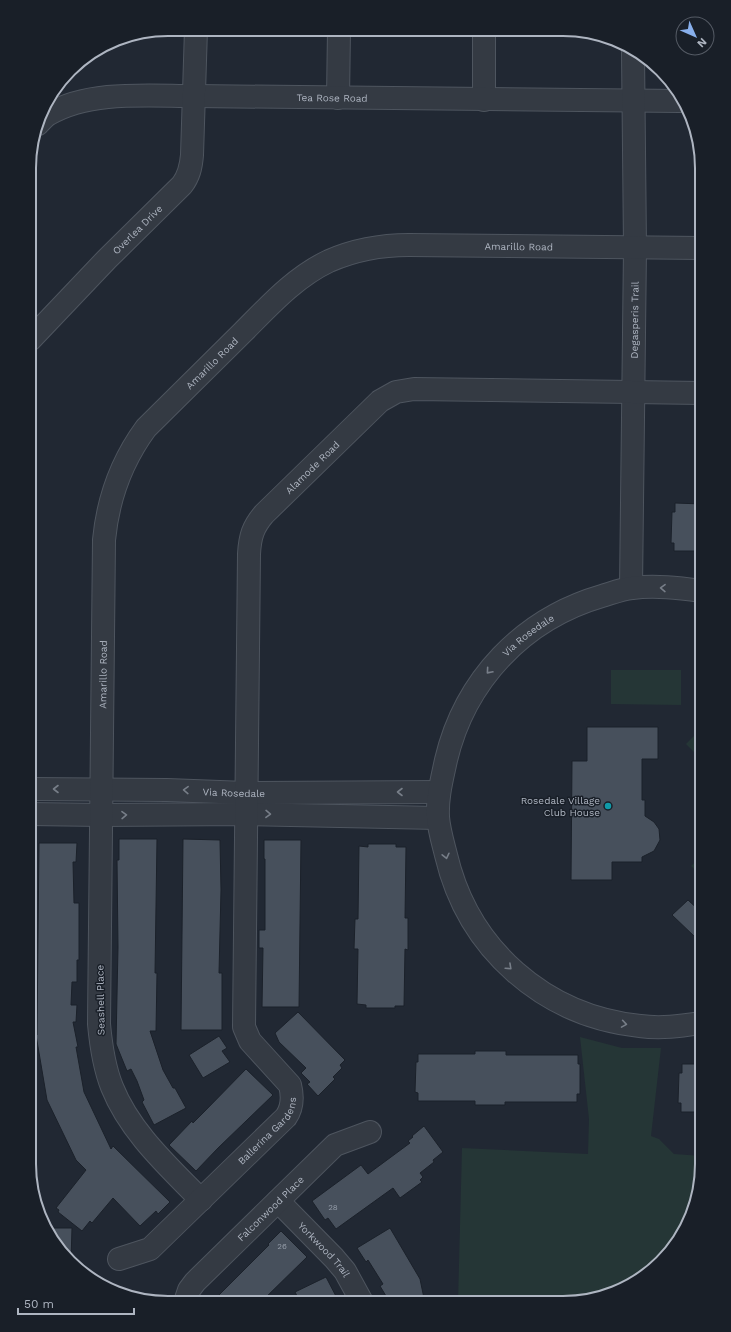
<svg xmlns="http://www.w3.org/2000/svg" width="731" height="1332" font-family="'Work Sans',sans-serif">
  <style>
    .green { fill: #253636 }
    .building { fill: #47505c; stroke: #1b212a }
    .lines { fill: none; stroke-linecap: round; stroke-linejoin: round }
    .minor-casing { stroke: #4e555f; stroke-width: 24 }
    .minor { stroke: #343a43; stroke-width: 22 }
    .oneway { stroke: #777e88 }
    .culture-dot { fill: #0f9aa8; stroke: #191f28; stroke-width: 1.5 }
    .labels { text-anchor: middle; stroke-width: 3; stroke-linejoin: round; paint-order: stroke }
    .number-label { font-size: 8px; fill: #949ca8 }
    .street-label { font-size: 10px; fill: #aeb5c1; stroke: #191f28 }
    .poi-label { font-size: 10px; fill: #aeb5c1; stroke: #191f28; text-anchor: end }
    .rim { fill: none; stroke: #aeb5c1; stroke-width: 2 }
  </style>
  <rect width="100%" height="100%" fill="#212833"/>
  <g class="green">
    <polygon points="611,670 681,670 681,705 611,704"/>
    <polygon points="702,728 702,760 686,744"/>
    <polygon points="702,856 702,876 691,866"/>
    <polygon points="580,1037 622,1048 661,1048 651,1136 659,1139 674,1154 702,1156 702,1174 692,1217 673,1249 641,1279 608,1296 563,1303 458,1303 462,1148 588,1154 589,1119"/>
  </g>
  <g class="building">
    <polygon points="675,503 702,504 702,551 674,551 674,543 671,543 672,512 675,512"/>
    <polygon points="587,727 658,727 658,759 642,759 642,800 645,800 645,816 654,822 659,829 660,840 654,851 642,857 642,862 612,862 612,880 571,880 572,761 587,761"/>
    <polygon points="119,839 157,839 155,973 157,973 156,1031 150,1031 163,1070 173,1088 175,1088 186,1108 154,1125 142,1102 144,1100 137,1081 131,1069 127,1071 116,1044 118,947 117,860 119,860"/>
    <polygon points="183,839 220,840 221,890 219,973 222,973 222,1030 181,1030"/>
    <polygon points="264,840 301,840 299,1007 262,1007 263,948 259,948 259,930 265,930 265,859 264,859"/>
    <polygon points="39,843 77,843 76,862 73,862 74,903 79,903 79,960 77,960 77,982 72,982 71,1005 77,1005 76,1022 73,1022 78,1047 76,1047 84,1092 111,1149 113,1146 170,1202 158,1214 156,1211 140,1226 113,1198 92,1223 90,1221 82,1231 58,1212 59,1210 56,1208 86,1170 76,1160 47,1100 36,1035 37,1035"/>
    <polygon points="368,844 396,844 396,847 406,847 405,918 408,918 408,950 405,949 404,1006 395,1006 395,1008 366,1008 366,1005 357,1004 358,949 354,949 355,919 358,919 359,846 368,847"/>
    <polygon points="688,900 702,913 702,930 695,937 672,915"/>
    <polygon points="298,1012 345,1060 340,1065 342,1068 333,1077 335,1079 318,1096 307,1084 310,1082 301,1073 306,1068 279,1042 275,1033"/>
    <polygon points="219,1036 227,1048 222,1051 230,1062 203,1078 189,1055"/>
    <polygon points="475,1051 506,1051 506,1055 578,1055 578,1064 580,1064 580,1094 577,1094 577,1102 505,1102 505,1105 475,1105 475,1101 418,1101 418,1093 415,1092 416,1062 418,1062 418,1054 475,1054"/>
    <polygon points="682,1064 702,1064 702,1112 681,1112 681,1103 678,1103 679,1073 682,1073"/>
    <polygon points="246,1069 273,1095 218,1148 196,1171 169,1145 192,1121 193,1123 203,1113"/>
    <polygon points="424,1126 443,1152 433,1160 434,1162 420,1173 423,1177 420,1180 422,1182 400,1198 393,1188 336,1229 328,1218 325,1220 312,1201 361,1165 368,1174 410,1143 408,1141 413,1137 412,1136"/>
    <polygon points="49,1228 72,1228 71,1261"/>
    <polygon points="390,1228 420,1279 425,1303 391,1302 389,1301 380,1286 383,1284 368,1260 366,1262 357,1248"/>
    <polygon points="281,1231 307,1257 261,1302 212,1302 269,1245 268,1244"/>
    <polygon points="326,1277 339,1302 300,1302 295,1292"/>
  </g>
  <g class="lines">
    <g class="minor-casing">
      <g id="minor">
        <polyline points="338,98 339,30"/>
        <polyline points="484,100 484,31"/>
        <path id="s1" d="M38 124C41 121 45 116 49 114 90 90 149 96 195 96L680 101"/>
        <path id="s2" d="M30 340 107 259 182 185C189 176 191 167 192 155L196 29"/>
        <path id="s3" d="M631 588 635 248 633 53"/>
        <path id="s4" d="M29 789 167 790 246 793 439 792"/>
        <polyline points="29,814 102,815 246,814 438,818"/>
        <path id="s5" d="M702 1023C681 1026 661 1029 640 1026 544 1016 468 949 446 855 443 843 439 830 438 817 437 797 442 779 446 760 465 680 523 619 602 596 612 593 622 589 632 588 655 585 679 588 702 591"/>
        <path id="s6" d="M201 1200C168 1166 130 1132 112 1087 104 1067 101 1046 99 1024L104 540C108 498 121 462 146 428 178 396 211 364 243 332 269 306 295 277 329 261 354 250 381 245 409 245L702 248"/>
        <path id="s7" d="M278 1201 334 1258 345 1271 362 1302"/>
        <path id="s8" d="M119 1259 150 1249 286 1117C293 1107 293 1097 290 1085L250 1041 244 1027 249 554C250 536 253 527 264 514L380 401 396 392 414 389 702 393"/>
        <path id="s9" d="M185 1302 189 1290 195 1282 335 1145 370 1132"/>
      </g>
    </g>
    <use href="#minor" class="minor"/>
  </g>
  <defs><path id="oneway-chevron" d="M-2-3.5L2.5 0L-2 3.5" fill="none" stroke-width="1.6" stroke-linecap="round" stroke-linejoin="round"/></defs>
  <g class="oneway">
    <use href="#oneway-chevron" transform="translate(663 588) rotate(-179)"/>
    <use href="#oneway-chevron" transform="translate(489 671) rotate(131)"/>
    <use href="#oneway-chevron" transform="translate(56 789) rotate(-180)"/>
    <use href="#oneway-chevron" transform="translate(186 790) rotate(-178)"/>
    <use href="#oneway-chevron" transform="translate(400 792) rotate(180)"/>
    <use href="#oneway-chevron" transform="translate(268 814) rotate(1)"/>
    <use href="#oneway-chevron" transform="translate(124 815) rotate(-1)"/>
    <use href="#oneway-chevron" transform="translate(446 856) rotate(77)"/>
    <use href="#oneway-chevron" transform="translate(509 967) rotate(43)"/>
    <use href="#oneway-chevron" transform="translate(624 1024) rotate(9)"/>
  </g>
  <circle class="culture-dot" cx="608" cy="806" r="4"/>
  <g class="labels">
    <g class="number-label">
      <text x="333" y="1210">28</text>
      <text x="282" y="1249">26</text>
    </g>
    <g class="street-label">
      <text dy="4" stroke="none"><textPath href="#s1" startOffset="301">Tea Rose Road</textPath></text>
      <text dy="4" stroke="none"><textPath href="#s2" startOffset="154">Overlea Drive</textPath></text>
      <text dy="4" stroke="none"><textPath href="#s6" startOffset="1255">Amarillo Road</textPath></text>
      <text dy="4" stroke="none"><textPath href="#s3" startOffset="268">Degasperis Trail</textPath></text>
      <text dy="4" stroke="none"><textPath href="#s6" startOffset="907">Amarillo Road</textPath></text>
      <text dy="4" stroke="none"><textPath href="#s8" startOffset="914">Alamode Road</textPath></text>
      <text dy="4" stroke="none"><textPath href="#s5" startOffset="588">Via Rosedale</textPath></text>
      <text dy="4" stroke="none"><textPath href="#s6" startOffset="559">Amarillo Road</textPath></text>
      <text dy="4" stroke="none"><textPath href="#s4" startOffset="205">Via Rosedale</textPath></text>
      <text transform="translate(100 1000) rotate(-91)" y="4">Seashell Place</text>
      <text dy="4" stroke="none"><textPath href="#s8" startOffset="200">Ballerina Gardens</textPath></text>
      <text dy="4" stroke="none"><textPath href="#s9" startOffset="128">Falconwood Place</textPath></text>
      <text dy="4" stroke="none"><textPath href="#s7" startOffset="67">Yorkwood Trail</textPath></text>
    </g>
    <g class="poi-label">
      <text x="600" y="804">Rosedale Village<tspan x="600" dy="12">Club House</tspan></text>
    </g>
  </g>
  <path d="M0 0H731V1332H0ZM168 36H563A132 132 0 0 1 695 168V1164A132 132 0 0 1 563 1296H168A132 132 0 0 1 36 1164V168A132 132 0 0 1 168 36Z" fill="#191f28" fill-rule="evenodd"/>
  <path class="rim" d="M168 36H563A132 132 0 0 1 695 168V1164A132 132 0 0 1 563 1296H168A132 132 0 0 1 36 1164V168A132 132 0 0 1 168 36Z"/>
  <g transform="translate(695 36) rotate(135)"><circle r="19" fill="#191f28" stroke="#555b65"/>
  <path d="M0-3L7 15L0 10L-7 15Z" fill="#88afeb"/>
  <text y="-6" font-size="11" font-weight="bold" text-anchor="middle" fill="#aeb5c1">N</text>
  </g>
  <path d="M18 1308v6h116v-6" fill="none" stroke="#aeb5c1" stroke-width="2"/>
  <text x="24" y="1308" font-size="12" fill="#aeb5c1" stroke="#191f28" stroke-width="3" paint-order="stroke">50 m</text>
</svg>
